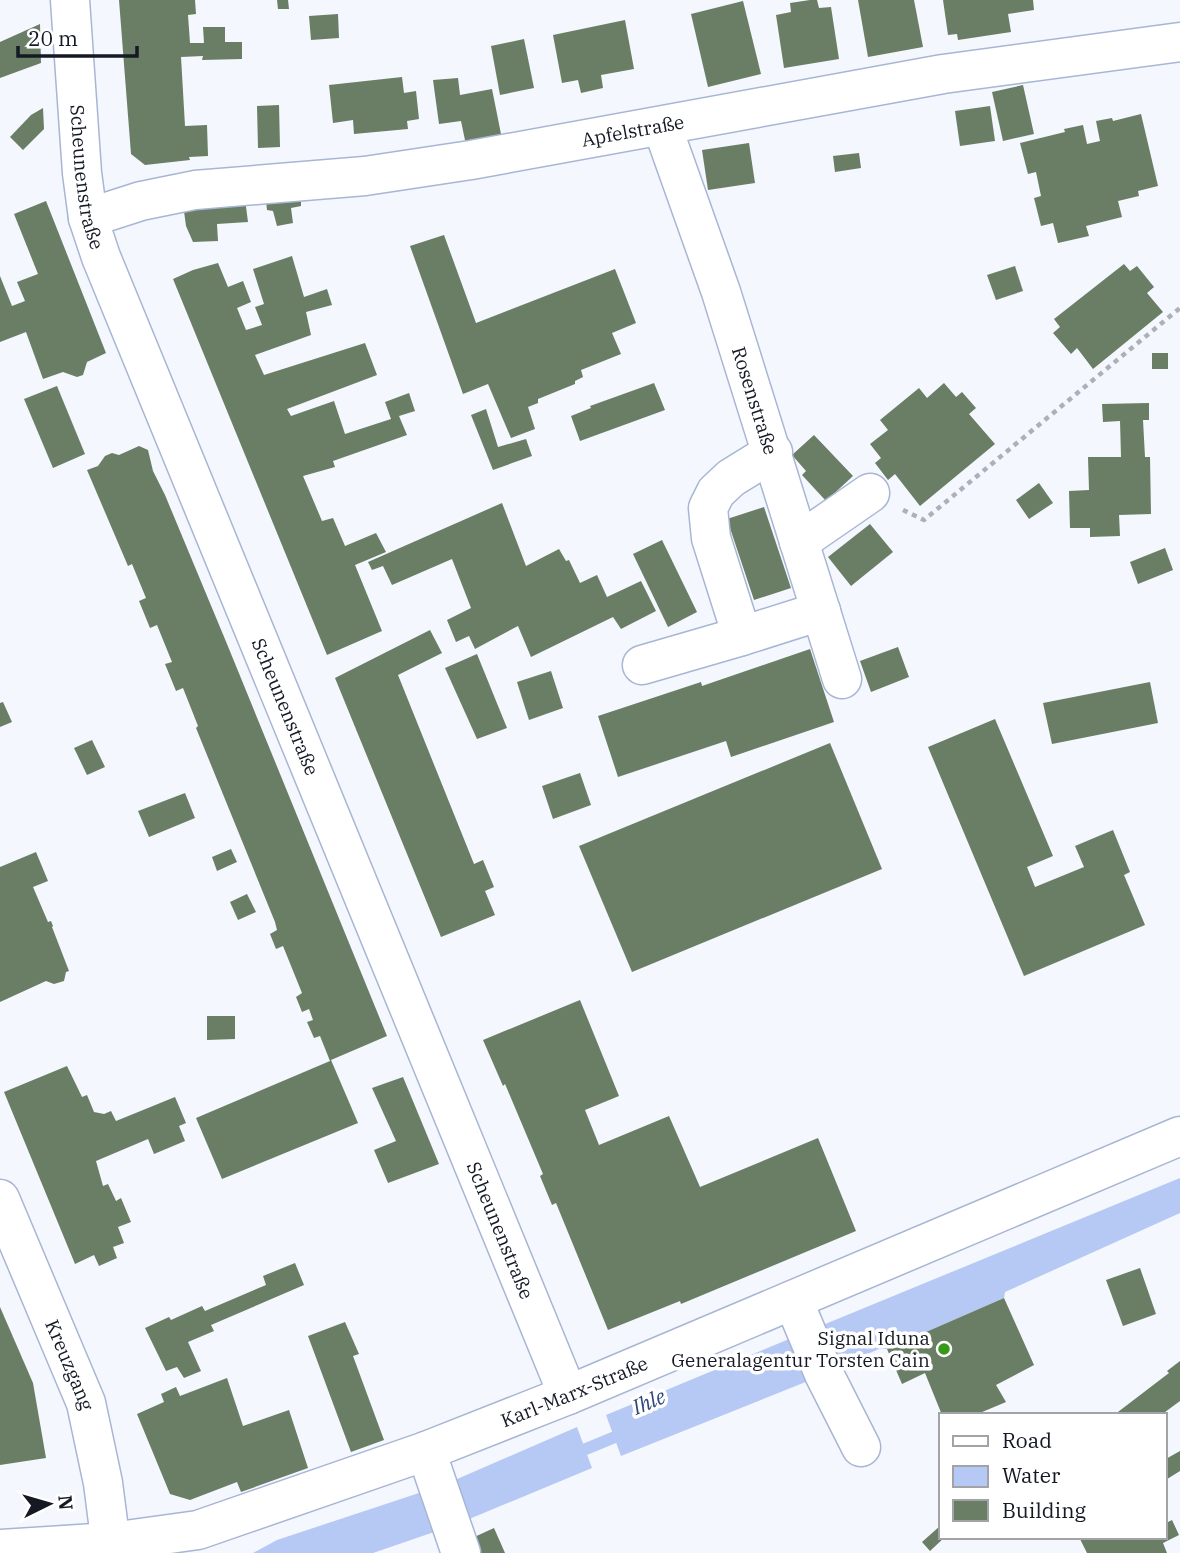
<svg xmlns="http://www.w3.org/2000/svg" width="1180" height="1553" font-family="'IBM Plex Serif',serif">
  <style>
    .water { fill: #b5c9f4 }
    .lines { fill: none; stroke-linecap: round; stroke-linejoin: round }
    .stream { stroke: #b5c9f4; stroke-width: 12 }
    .building { fill: #697e65 }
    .minor-casing { stroke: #a8b6d4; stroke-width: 41 }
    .path { stroke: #acb0b8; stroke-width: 4.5; stroke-dasharray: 5 5; stroke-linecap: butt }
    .minor { stroke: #fff; stroke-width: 38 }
    .poi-dot { fill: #37981a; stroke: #fff; stroke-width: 2.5 }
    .labels { text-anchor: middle; stroke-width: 7; stroke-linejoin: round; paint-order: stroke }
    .street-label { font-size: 19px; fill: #141924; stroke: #fff }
    .poi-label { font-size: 19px; fill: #141924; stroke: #fff; text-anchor: end }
    .water-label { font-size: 21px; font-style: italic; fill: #2e4579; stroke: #fff }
  </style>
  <rect width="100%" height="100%" fill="#f4f7fd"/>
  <g class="water">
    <polygon points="1180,1178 1180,1213 1005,1292 1004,1298 887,1349 879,1349 836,1368 818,1327"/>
    <polygon points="794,1337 813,1379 621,1456 606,1415"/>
    <polygon points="577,1427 592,1468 462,1522 448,1483"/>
    <polygon points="425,1491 440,1530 373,1553 253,1553 277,1540"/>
  </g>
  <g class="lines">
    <polyline class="stream" points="569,1456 627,1432"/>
  </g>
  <g class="building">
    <polygon points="119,0 195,0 196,14 188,15 190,43 204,43 203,27 225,27 225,42 242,42 242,59 202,60 203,56 181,57 185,126 207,125 208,156 189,157 190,160 145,165 131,154"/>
    <polygon points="277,0 288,0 289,9 278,9"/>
    <polygon points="810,0 817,0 819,8 831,7 839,59 784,68 776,15 791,12 790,3"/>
    <polygon points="858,0 914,0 923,47 868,57"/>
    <polygon points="943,0 1033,0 1034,10 1008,14 1011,32 958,40 957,34 948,35"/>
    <polygon points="743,1 761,74 708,87 691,14"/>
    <polygon points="338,14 339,38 311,40 309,16"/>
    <polygon points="625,20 634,69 601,75 603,88 581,93 578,80 562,83 553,35"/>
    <polygon points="40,24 41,63 0,78 0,42"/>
    <polygon points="524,39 534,88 500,95 491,46"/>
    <polygon points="402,77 404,93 416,91 419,119 407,121 408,129 354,134 353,120 333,123 329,85"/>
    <polygon points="458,78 460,95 492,89 502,139 466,145 461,121 439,124 433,80"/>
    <polygon points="1023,85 1034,134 1003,141 992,92"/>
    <polygon points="279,105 280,147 258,148 257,106"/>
    <polygon points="990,106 995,141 960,146 955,111"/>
    <polygon points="43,108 44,129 23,150 10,137 31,115"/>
    <polygon points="1141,114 1158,186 1138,191 1139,196 1118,201 1122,217 1086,226 1089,236 1058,243 1053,223 1041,226 1034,198 1041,196 1036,172 1028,174 1020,143 1065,132 1064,129 1083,125 1087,144 1100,141 1096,121 1112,118 1113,121"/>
    <polygon points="749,143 755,183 708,190 702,150"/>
    <polygon points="859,153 861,168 835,172 833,156"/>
    <polygon points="301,196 301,206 291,208 293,223 277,226 273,211 267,210 266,201"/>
    <polygon points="245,199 248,222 217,224 218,241 193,242 186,226 183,204"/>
    <polygon points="46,201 106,353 87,362 83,375 77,377 63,372 43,379 26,332 0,342 0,276 12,306 25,301 17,282 38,274 14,214"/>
    <polygon points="444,235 476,323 615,269 636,323 612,333 621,354 581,370 583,377 575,381 575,384 538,399 538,403 528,407 535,429 511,438 488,384 463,394 410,246"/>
    <polygon points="292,256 304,297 327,289 332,305 306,312 311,335 255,355 264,375 365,343 377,375 287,409 291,416 334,401 345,434 391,419 385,402 409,393 415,411 399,416 407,435 333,461 335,467 303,476 322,521 333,518 345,546 376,533 386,552 355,565 382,631 327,655 173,279 193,270 218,263 228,287 243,281 251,302 237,308 246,330 262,325 255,307 264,304 253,269"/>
    <polygon points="1124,264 1130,271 1137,266 1154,287 1147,293 1163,312 1093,369 1077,348 1071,354 1053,333 1060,327 1054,319"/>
    <polygon points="1015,266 1023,291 996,300 987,275"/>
    <rect x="1152" y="353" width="16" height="16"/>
    <polygon points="654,383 665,410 580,441 571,416 591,408 590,406"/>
    <polygon points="944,383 956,397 962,392 976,408 969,414 995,444 920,506 895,474 888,480 875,463 881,458 870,444 888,430 880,420 919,388 927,398"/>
    <polygon points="57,386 85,454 53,468 24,399"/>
    <polygon points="1149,403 1149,420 1143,420 1145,457 1150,457 1151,514 1119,515 1120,536 1090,537 1090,528 1070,528 1069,491 1089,490 1088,457 1121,457 1120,421 1103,422 1102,404"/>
    <polygon points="486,409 498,447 526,439 532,456 493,470 471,415"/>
    <polygon points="814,435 853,476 826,501 802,475 806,471 792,455"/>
    <polygon points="139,446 148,450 153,471 165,495 227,644 387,1036 331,1060 358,1123 222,1179 196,1118 330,1061 320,1036 314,1038 307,1022 313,1020 309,1009 302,1012 296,997 302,993 283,946 276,949 270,934 277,930 275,922 196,728 198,726 183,688 176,691 165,664 172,662 157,625 150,628 139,601 146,598 132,564 128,566 87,470 98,466 105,456 112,453 119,455"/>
    <polygon points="1039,483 1053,503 1029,519 1016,500"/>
    <polygon points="502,503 526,566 559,549 566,561 569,560 580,583 597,575 607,597 641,581 656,611 621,629 613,617 531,657 518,626 475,649 469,636 456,642 447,620 471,608 452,559 392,585 383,566 372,570 368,562"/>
    <polygon points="764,507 791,588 754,600 727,519"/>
    <polygon points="870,524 893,552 851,586 828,557"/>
    <polygon points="662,540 697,612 668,627 633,554"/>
    <polygon points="1165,548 1173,570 1138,584 1130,562"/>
    <polygon points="430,630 442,653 398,675 474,864 483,860 494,887 485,891 495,915 441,937 335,678"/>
    <polygon points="898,647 909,677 871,692 860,661"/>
    <polygon points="810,649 834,722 731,757 726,741 618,777 598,716 701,682 702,686"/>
    <polygon points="477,654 507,728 477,739 445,668"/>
    <polygon points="551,671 563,708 529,720 517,682"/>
    <polygon points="1150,682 1158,723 1052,744 1043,703"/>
    <polygon points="3,702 12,722 0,727 0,703"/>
    <polygon points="995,719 1053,856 1027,867 1035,887 1084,867 1075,846 1113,830 1130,872 1124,875 1145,925 1024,976 928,747"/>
    <polygon points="92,740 105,767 87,775 74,748"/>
    <polygon points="830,743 882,869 632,972 579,846"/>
    <polygon points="580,773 591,805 553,819 542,786"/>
    <polygon points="185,793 195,818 149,837 138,811"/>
    <polygon points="231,849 237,862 217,871 212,857"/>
    <polygon points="36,852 48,881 33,887 48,922 51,921 53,926 52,927 69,971 66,972 64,981 54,984 46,981 0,1002 0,867"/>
    <polygon points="247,894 256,912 238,920 230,902"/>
    <polygon points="580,1000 619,1096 585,1110 599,1145 669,1116 700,1187 818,1138 856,1231 681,1304 680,1301 608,1330 556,1203 552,1205 540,1176 543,1174 505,1084 503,1086 483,1040"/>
    <polygon points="207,1016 235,1016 235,1039 207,1040"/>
    <polygon points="67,1066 82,1097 87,1095 94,1112 104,1114 111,1111 116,1121 175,1097 186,1123 179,1126 185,1141 154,1154 148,1139 96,1161 103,1186 108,1184 116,1201 121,1198 131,1222 118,1227 124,1243 113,1247 117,1258 99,1266 94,1255 75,1264 4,1092"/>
    <polygon points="403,1077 439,1164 388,1183 374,1150 396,1141 372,1088"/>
    <polygon points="295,1263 304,1285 211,1325 214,1331 188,1342 201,1371 184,1378 177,1367 166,1371 145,1328 169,1317 171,1320 202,1306 205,1311 266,1285 263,1276"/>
    <polygon points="1140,1268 1156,1314 1123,1326 1106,1280"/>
    <polygon points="1004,1298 1034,1365 996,1385 1006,1402 975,1415 942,1415 925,1373 902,1384 887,1349"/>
    <polygon points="0,1307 33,1383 46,1458 0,1465"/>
    <polygon points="345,1322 359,1354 353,1356 384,1440 351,1452 308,1336"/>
    <polygon points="1180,1361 1180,1401 1161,1415 1114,1415 1169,1373 1167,1371"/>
    <polygon points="227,1378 243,1426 289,1410 308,1468 241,1492 237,1482 190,1500 170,1494 137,1414 164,1402 161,1394 176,1387 180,1396"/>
    <polygon points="1180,1451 1180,1471 1164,1481 1164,1460"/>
    <polygon points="1172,1520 1179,1535 1163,1543 1167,1553 1087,1553 1079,1537 1164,1537 1164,1524"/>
    <polygon points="940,1526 940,1537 945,1537 930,1551 922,1542"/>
    <polygon points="494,1528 505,1553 476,1553 470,1539"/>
  </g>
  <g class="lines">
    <g class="minor-casing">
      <g id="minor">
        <path id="s1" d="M70 0 82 173 88 218 101 257 568 1395"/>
        <path id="s2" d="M662 126 721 292 842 679"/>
        <path id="s3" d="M88 218 141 201 195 190 365 176 471 160 943 74 1180 42"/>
        <polyline points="773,452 731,478 716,492 708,508 711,538 742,636 821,611"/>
        <polyline points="799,542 870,493"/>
        <polyline points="642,665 742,636"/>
        <path id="s4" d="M0 1199 86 1403 103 1483 112 1553"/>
        <polyline points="793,1300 824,1374 861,1447"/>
        <polyline points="426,1451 461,1553"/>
        <path id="s5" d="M0 1549 111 1542 198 1530 426 1451 568 1395 1180 1136"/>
      </g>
    </g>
    <polyline class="path" points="903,510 924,520 1180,308"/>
    <use href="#minor" class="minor"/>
  </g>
  <circle class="poi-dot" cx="944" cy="1349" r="7"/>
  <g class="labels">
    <g class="street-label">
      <text dy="7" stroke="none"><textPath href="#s3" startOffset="553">Apfelstraße</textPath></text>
      <text dy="7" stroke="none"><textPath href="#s1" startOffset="178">Scheunenstraße</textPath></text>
      <text dy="7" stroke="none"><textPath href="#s2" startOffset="290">Rosenstraße</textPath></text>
      <text dy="7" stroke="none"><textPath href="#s1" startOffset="746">Scheunenstraße</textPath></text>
      <text dy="7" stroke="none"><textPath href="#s1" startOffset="1312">Scheunenstraße</textPath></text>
      <text dy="7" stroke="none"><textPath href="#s4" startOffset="180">Kreuzgang</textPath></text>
      <text dy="7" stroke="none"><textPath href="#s5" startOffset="600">Karl-Marx-Straße</textPath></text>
    </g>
    <g class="poi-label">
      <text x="930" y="1345">Signal Iduna<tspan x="930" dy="22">Generalagentur Torsten Cain</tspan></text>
    </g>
    <g class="water-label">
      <text transform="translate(649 1402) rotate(-23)" y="7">Ihle</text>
    </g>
  </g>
  <rect x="939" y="1413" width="228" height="126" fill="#ffffff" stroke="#a1a3a7" stroke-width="2"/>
  <rect x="953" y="1436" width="35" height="10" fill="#ffffff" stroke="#a1a3a7" stroke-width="2"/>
  <text x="1002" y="1448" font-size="21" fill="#141924">Road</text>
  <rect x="953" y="1466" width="35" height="21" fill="#b5c9f4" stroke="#a1a3a7" stroke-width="2"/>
  <text x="1002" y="1483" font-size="21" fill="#141924">Water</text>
  <rect x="953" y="1500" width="35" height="21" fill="#697e65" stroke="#a1a3a7" stroke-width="2"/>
  <text x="1002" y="1518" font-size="21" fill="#141924">Building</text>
  <g transform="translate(49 1504) rotate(85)" stroke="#ffffff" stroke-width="5" paint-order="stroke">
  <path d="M0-5L12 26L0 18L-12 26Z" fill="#141924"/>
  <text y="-10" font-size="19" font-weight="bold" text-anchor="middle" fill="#141924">N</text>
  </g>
  <path d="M18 46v10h119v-10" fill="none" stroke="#141924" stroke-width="3.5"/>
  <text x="28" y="46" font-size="21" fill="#141924" stroke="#ffffff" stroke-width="5" paint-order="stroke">20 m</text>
</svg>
